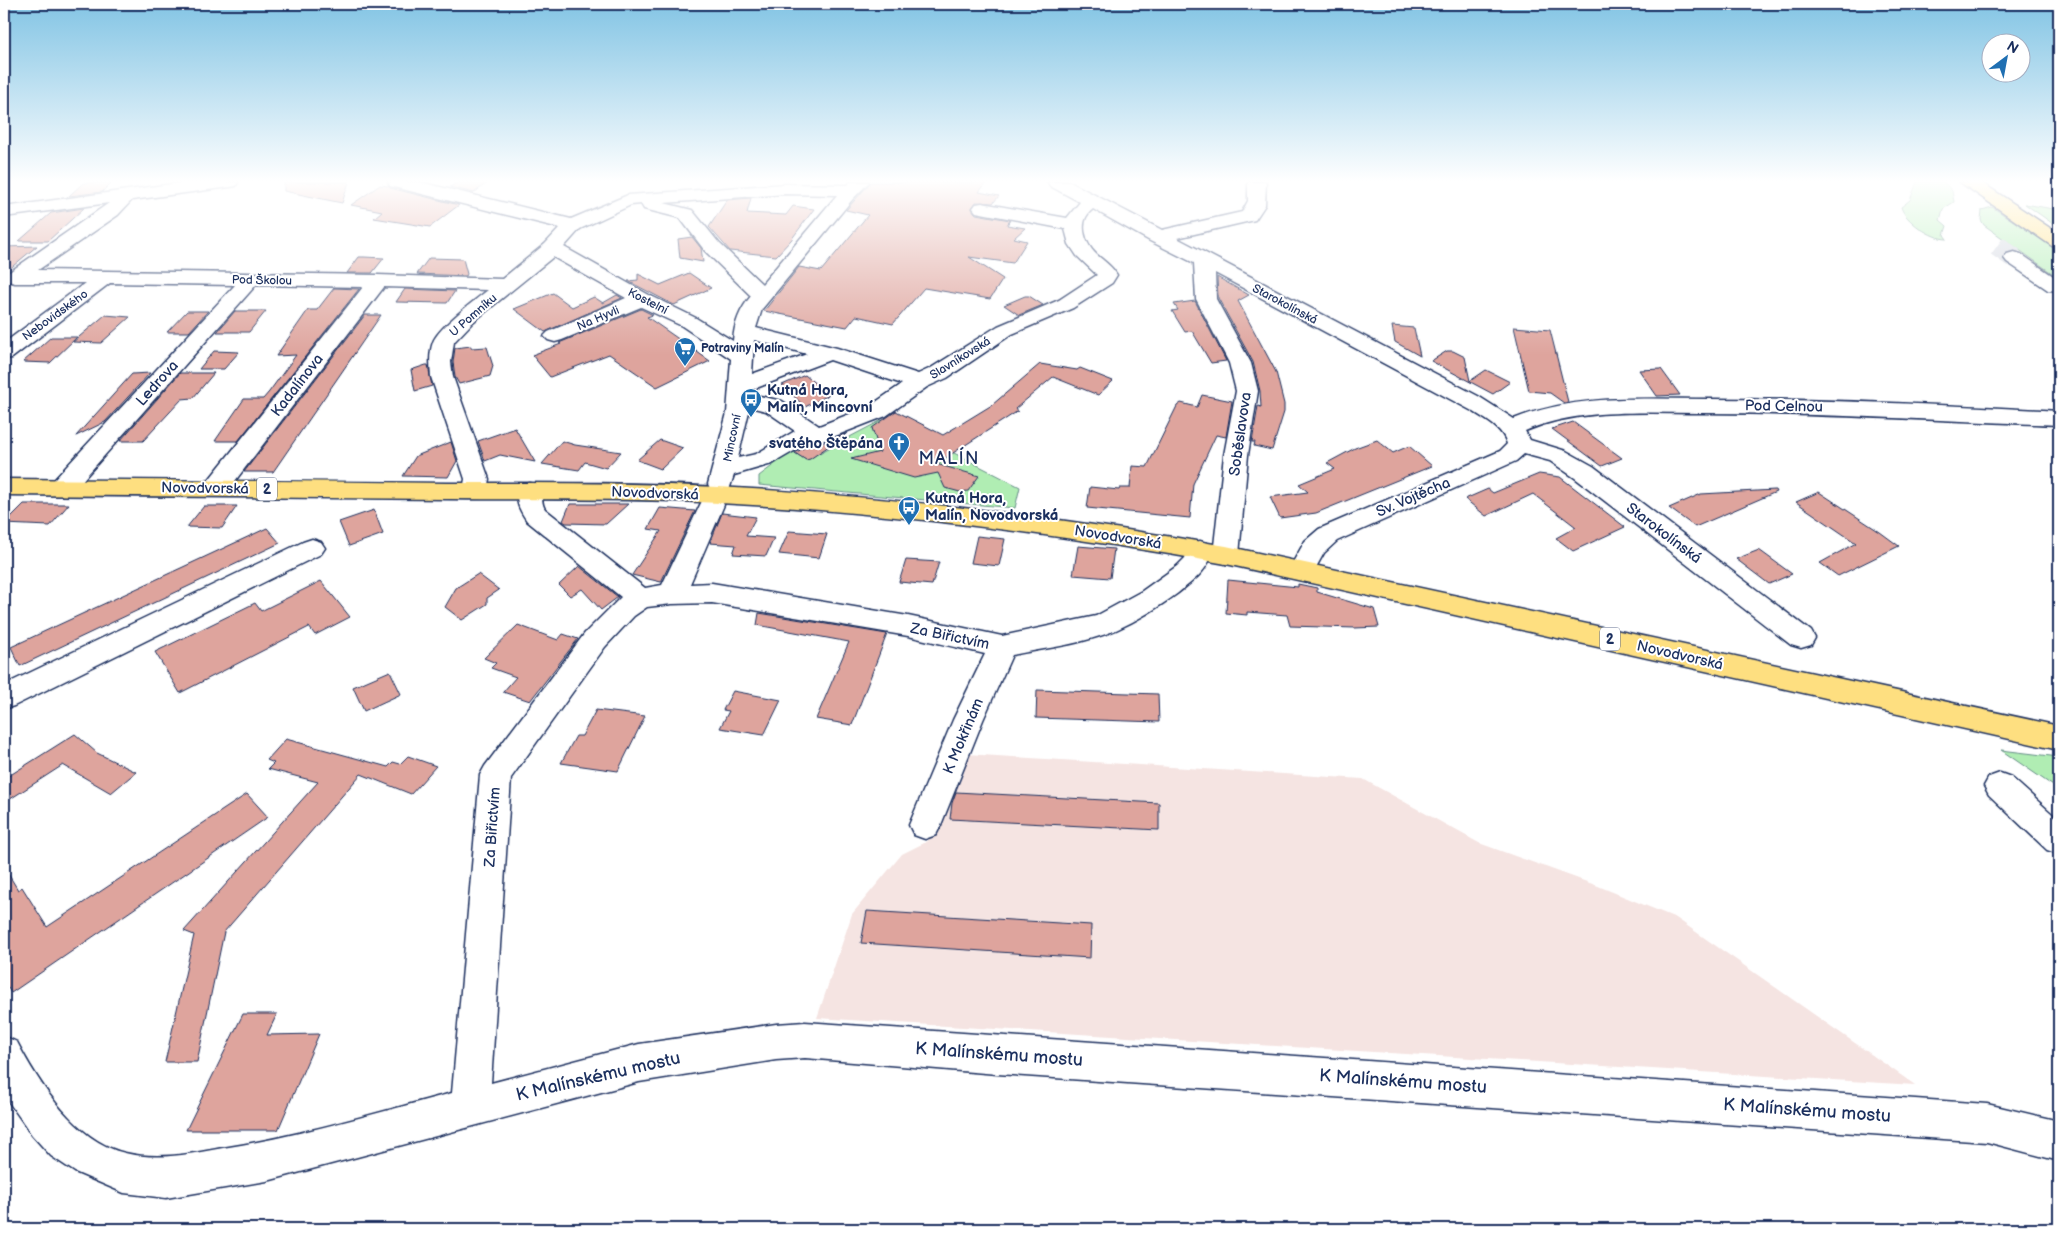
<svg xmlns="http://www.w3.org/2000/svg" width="2063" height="1233" font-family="'Balsamiq Sans',sans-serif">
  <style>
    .built { fill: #f5e4e2 }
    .green { fill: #b0edb3; stroke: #668e88 }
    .building { fill: #dea49d; stroke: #1b2f5e }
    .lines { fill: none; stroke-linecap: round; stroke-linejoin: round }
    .minor-tunnel { stroke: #d1d5df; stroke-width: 21; stroke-dasharray: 21 10; stroke-linecap: butt }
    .minor-casing { stroke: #1b2f5e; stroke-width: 3 }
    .major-casing { stroke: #1b2f5e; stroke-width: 3 }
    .minor { fill: #fff; fill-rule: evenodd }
    .major { fill: #fedf80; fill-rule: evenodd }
    .labels { text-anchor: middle; stroke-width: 4; stroke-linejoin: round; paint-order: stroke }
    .far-street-label { font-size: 12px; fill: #1b2f5e; stroke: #fff }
    .far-poi-label { font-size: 12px; font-weight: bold; fill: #1b2f5e; stroke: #fff; text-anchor: start }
    .shield { fill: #fff; stroke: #5f6d8e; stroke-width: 1 }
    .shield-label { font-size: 14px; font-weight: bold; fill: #1b2f5e }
    .street-label { font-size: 15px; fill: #1b2f5e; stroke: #fff }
    .poi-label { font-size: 15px; font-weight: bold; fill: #1b2f5e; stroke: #fff; text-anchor: start }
    .quarter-label { font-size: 18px; letter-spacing: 1px; fill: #1b2f5e; stroke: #fff }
    .near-street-label { font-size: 18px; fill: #1b2f5e; stroke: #fff }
  </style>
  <rect width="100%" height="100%" fill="#fff"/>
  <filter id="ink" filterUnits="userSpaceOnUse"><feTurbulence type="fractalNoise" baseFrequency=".02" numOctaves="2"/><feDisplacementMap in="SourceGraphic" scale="10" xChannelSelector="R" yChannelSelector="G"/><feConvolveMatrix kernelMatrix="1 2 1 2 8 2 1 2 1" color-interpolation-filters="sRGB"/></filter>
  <g filter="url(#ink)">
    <polygon class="built" points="966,754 1363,779 1479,843 1598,886 1676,918 1915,1085 817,1018 852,914 902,854 928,841 945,796"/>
    <g class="green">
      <path d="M1917 182H1944L1952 191 1954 202 1943 209 1940 220 1947 226 1944 235 1947 239C1932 239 1905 221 1901 207L1910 200Z"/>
      <polygon points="2025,204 2059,210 2059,228"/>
      <polygon points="1992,207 2059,251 2059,278 1984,225 1981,220 1982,210"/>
      <polygon points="882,420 909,425 954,453 1020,487 1015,508 759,485 759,476 792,451 806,460"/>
      <polygon points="2001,750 2059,757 2059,790"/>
    </g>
    <g class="building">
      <polygon points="112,182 102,192 69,196 83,183"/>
      <polygon points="284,182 349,182 342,203 284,191"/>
      <polygon points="458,182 488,182 474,193 450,187"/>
      <polygon points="871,182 987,182 979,192 999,196 993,203 976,202 972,209 976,214 1010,220 1007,225 1025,228 1014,238 1027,241 1013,263 969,257 1003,279 990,299 924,288 893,324 856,316 847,327 764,311 799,267 821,271 868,215 846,210"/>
      <polygon points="380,185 388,186 390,188 459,205 430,227 374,218 382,211 351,205"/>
      <polygon points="751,198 747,213 786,215 793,206 814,209 791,240 776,256 730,251 709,227 727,200"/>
      <polygon points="84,208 48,241 19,241 51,213"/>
      <polygon points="692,237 701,248 703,262 680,258 678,239"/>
      <polygon points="37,246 7,271 4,275 4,247"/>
      <polygon points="359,257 364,257 384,258 372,273 347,273"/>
      <polygon points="429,258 463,259 467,274 466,276 417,274"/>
      <polygon points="689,273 711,288 674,305 628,281 638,280 638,274 660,285"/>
      <polygon points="1217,277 1249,295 1238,301 1276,372 1284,404 1284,412 1272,450 1254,446 1255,442 1252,442 1258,406 1261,407 1260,391 1253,362 1218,298"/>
      <polygon points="334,288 359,289 238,441 215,441 244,399 263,399 269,392 296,355 276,356 308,310 317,310"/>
      <polygon points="405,289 455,291 447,303 396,302"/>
      <polygon points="553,293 572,307 594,297 603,303 617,295 622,298 545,332 514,309"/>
      <polygon points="1025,296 1029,296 1043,305 1019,315 1004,305"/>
      <polygon points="1195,301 1226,361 1211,363 1192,331 1185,332 1172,311 1178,310 1174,304"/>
      <polygon points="641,309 653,315 647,317 710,361 657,387 609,354 550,377 532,355 561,344 559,343"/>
      <polygon points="187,311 208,311 189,332 167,332"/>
      <polygon points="235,311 266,311 249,332 217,332"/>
      <polygon points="105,315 130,317 101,343 73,342"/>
      <polygon points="365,315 381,315 273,472 244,472"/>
      <polygon points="1392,326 1414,328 1420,356 1395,342"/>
      <polygon points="1514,327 1550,330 1568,402 1564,403 1550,393 1529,391"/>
      <polygon points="51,337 77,337 50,363 23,362"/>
      <polygon points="471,346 471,348 487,347 493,366 490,376 459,384 455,377 453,362 455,348"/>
      <polygon points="214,351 239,352 224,369 199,369"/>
      <polygon points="1447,351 1453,351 1465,357 1470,381 1486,370 1510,382 1493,394 1431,361"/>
      <polygon points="1040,364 1077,370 1080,368 1113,381 1098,395 1053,377 1015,409 1018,411 936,464 979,476 968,491 960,492 945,488 938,473 914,478 851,459 880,452 872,428 896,411 943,435 992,405"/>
      <polygon points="426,365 428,365 432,386 415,391 411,370"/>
      <polygon points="1661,369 1680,395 1657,396 1639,370"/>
      <polygon points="150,373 105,422 76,436 132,374"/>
      <polygon points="180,373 214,373 193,398 182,399 143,441 120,441"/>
      <polygon points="805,375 829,395 805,407 782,385"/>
      <polygon points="1202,395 1232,401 1226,437 1216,435 1193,484 1190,518 1087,508 1090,487 1119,490 1120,488 1130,488 1132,466 1147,467 1177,406 1181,403 1197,407"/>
      <polygon points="1573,422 1622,458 1602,466 1552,429"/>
      <polygon points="515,428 535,462 500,455 485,461 478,441"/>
      <polygon points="848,433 810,459 806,460 795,453 807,446 826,442"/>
      <polygon points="660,440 683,448 661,469 637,460"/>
      <polygon points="1377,440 1393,453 1409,446 1432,466 1316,513 1280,518 1270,497 1308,492 1299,484 1335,469 1327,463 1355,448"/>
      <polygon points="562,441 575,445 621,452 606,468 585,462 579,470 542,464"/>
      <polygon points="451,442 457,461 448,477 403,476 416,456"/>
      <polygon points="1539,474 1560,477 1625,527 1573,551 1556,538 1576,527 1533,494 1486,516 1465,499 1488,489 1493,493"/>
      <polygon points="1775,490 1776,492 1695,527 1669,508 1701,494"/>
      <polygon points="1819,492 1880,532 1899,546 1838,576 1820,563 1856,543 1796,502"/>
      <polygon points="24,504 69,504 50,526 4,524"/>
      <polygon points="570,504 628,504 606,524 566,523 563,521"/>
      <polygon points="204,506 237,506 222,528 187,527"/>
      <polygon points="660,508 695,511 661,582 632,575 661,531 648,529"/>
      <polygon points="374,510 383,534 349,546 339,522"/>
      <polygon points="722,513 756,517 746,536 774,538 766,556 733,554 736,545 710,543"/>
      <polygon points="267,528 280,543 20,666 11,647"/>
      <polygon points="789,531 827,534 819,558 779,554"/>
      <polygon points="977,536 1005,539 999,566 971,563"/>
      <polygon points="1078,546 1114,549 1110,578 1073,575"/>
      <polygon points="1759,550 1792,574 1769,584 1736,559"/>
      <polygon points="906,560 939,562 932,585 899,582"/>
      <polygon points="579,566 618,597 601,610 582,589 570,596 559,585"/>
      <polygon points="478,574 499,590 487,598 487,604 462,620 445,607 456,588"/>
      <polygon points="1228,580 1298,587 1298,584 1317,588 1317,592 1374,609 1379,627 1355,628 1290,626 1287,615 1247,612 1247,615 1226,613"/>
      <polygon points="321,581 350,617 315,635 309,627 180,693 155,652 255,603 261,611"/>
      <polygon points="759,613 887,634 852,725 816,719 849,642 757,625"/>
      <polygon points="518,625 558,640 563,634 578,639 530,701 503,692 516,677 491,668 496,663 484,658"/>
      <polygon points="390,671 401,694 364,711 353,687"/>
      <polygon points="1037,690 1158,694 1159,722 1036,718"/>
      <polygon points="733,691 781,700 764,735 720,728 729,711 723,710"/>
      <polygon points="596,710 645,716 618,771 561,763 576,736 582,736"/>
      <polygon points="75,734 97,753 136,772 111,793 63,765 4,803 4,779"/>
      <polygon points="286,739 388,767 393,762 400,764 408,756 436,766 411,794 361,774 224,932 197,1062 165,1062 194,935 184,931 318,782 268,769 274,763 267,760"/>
      <polygon points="956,792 1159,803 1159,830 950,819 952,803"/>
      <polygon points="247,794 268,817 11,993 4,981 4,867 18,890 22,887 47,927"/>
      <polygon points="867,911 1091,925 1090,958 861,943"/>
      <polygon points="243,1014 277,1014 267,1035 319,1034 278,1130 186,1130"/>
    </g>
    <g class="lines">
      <polyline class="minor-tunnel" points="1997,246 2014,258"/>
      <g class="minor-casing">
        <g id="minor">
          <path d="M186 182H238L236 186 230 187 132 200 118 215 38 270 378 275 502 279 545 244 560 228 390 186 388 182H420L571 219 628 195 785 184 848 185 850 182H869L851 201 762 309 756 328 837 348 918 374 931 368 998 326 1059 300 1097 275 1077 256 1069 244 1065 229 976 212 973 208 976 204 982 203 1067 218 1080 202 1050 186 1048 182H1070L1162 230 1242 212 1248 201V182H1266L1265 205 1255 220 1177 238 1478 396 1514 419C1575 394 1643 399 1708 399 1825 399 1942 405 2059 411V425C1939 421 1820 413 1700 413 1641 413 1580 408 1525 431L1530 440 1566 451 1593 466 1811 631 1815 638 1811 645 1801 648 1791 645 1575 478 1550 461 1524 454 1516 461 1337 541 1324 553 1310 578 1301 580 1292 578 1288 571 1305 541 1319 529 1500 451 1507 444C1503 428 1486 420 1474 412L1215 273 1216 299 1251 363 1258 391 1248 455 1239 555 1235 561 1226 564 1217 561 1213 555 1224 455 1236 391 1229 363 1196 299 1194 263 1150 241 1093 209C1077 221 1084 243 1097 255 1104 261 1110 265 1115 272L1117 275 1112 283 1073 308 1012 334 947 378 927 387 886 416 825 440 806 444 772 464 734 475 729 490 720 492 711 490 708 484 727 413 731 359 682 326 641 307 562 340 555 342 548 340 544 336 548 332 626 298 553 257 473 322 454 342 451 362 453 377 489 479 487 490 484 496 475 498 466 496 463 490 465 479 431 377C430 365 429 353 433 342 439 327 474 301 488 290L384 287 225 494 216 496 207 494 204 488 207 482 363 287 256 285 72 492 63 494 54 492 51 486 54 480 235 285 110 283 12 358 4 359V343L85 283H15L8 281 5 277 8 273 109 203 4 217V207ZM785 194 837 195 762 284 719 243 692 210 664 203ZM641 204 644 209 680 218 705 251 751 296C740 309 734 324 733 341L696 318 649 295 564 247 580 229 631 205ZM754 340 807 354 752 374ZM830 360 902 384 870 406 819 426 782 401 751 394V390ZM750 407 766 411 795 431 756 454 738 458Z"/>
          <polygon points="2014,252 2021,254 2059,280 2059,291 2048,290 2007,262 2004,258 2007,254"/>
          <path d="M530 483 539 485C544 493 540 501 545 509L645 588 662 585 700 505 703 499 712 497 721 499 724 505 690 584 712 583 908 616 1002 636 1096 616 1142 591 1177 566 1185 558 1191 544 1200 541 1209 544 1213 550C1208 571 1194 580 1178 593 1159 607 1138 620 1116 630 1084 644 1046 648 1012 655L983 720 941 825 936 835 925 839 914 835 909 825 953 720 985 654 908 636 712 603 672 604 647 607 634 616 605 647 511 778 491 1083 639 1044 776 1024 805 1022 1987 1104 2059 1121V1161L1987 1142 997 1074 805 1058 776 1060 639 1082 267 1181 166 1198 124 1193 75 1172 51 1156 32 1135 4 1095V1036L17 1042C39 1084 76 1142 125 1153 159 1161 190 1154 223 1148 300 1136 376 1113 452 1093L480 775 485 766 585 633 621 597 527 521C519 509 513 499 521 485Z"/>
          <polygon points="312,539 321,542 325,548 321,554 14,706 4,709 4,685 303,542"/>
          <polygon points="2000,773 2011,777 2059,820 2059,854 2047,850 1989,795 1984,786 1989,777"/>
        </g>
      </g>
      <g class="major-casing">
        <g id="major">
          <polygon points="1960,182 1981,182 2059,234 2059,248 2052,246"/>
          <path d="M4 479C152 480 300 481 448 483 538 483 628 482 718 487 889 496 1058 517 1226 546L2059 726V750L1226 564C1058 534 889 512 719 503 629 498 538 500 448 499 300 498 152 496 4 495Z"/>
        </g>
      </g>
      <use href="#minor" class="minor"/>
      <use href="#major" class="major"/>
    </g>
  </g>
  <linearGradient id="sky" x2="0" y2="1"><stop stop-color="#82c4e4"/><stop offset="0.51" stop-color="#fff"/><stop offset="1" stop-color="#fff" stop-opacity="0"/></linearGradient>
  <rect width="2063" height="355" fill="url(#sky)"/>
  <defs>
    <g id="supermarket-pin" transform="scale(1.125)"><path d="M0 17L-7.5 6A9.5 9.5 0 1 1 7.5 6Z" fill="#1f6fb2" stroke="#fff"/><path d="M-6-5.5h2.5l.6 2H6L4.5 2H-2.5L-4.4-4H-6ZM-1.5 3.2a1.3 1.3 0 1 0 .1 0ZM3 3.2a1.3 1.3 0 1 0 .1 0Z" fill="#fff"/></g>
    <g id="bus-pin" transform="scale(1.125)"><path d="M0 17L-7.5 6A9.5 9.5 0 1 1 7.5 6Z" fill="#1f6fb2" stroke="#fff"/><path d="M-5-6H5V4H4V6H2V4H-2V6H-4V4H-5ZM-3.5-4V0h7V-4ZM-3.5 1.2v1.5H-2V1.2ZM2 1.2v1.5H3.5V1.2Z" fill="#fff"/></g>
    <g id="church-pin" transform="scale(1.125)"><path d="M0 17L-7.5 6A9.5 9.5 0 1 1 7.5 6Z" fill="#1f6fb2" stroke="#fff"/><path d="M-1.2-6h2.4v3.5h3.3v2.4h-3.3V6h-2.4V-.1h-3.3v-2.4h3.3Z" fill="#fff"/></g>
  </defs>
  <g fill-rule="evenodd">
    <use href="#supermarket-pin" x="685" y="348"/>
    <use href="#bus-pin" x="751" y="399"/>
    <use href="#church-pin" x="899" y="443"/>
    <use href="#bus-pin" x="909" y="507"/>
  </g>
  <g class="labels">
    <g class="far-street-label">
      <text transform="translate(262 280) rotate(1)" y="4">Pod Školou</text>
      <text transform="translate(648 301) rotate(27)" y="4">Kostelní</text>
      <text transform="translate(1285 304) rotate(28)" y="4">Starokolínská</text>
      <text transform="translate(55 315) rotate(-36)" y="4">Nebovidského</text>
      <text transform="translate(473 315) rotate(-41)" y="4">U Pomníku</text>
      <text transform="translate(598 318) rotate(-23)" y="4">Na Hyvli</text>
      <text transform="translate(960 358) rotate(-32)" y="4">Slavníkovská</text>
      <text transform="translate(732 438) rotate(-78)" y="4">Mincovní</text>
    </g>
    <g class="far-poi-label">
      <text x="701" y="352">Potraviny Malín</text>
    </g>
    <g class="shield">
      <rect x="257" y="477.5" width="20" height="23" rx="4"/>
      <rect x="1600" y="627.5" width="20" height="23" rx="4"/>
    </g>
    <g class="shield-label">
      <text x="267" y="494">2</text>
      <text x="1610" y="644">2</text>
    </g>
    <g class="street-label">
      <text transform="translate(157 383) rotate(-48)" y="5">Ledrova</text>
      <text transform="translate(297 385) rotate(-52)" y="5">Kadalínova</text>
      <text transform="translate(1784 406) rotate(1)" y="5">Pod Celnou</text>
      <text transform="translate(1240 434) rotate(-82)" y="5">Soběslavova</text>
      <text transform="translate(205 488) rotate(1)" y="5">Novodvorská</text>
      <text transform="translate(655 493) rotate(2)" y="5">Novodvorská</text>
      <text transform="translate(1413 497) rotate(-23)" y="5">Sv. Vojtěcha</text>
      <text transform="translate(1664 533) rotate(37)" y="5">Starokolínská</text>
      <text transform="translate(1118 537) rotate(9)" y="5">Novodvorská</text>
      <text transform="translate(950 636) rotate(12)" y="5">Za Biřictvím</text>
      <text transform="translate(1680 655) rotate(13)" y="5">Novodvorská</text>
      <text transform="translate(963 736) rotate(-67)" y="5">K Mokřinám</text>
      <text transform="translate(492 827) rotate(-86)" y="5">Za Biřictvím</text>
    </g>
    <g class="poi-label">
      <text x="767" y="395">Kutná Hora,<tspan x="767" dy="17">Malín, Mincovní</tspan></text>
      <text x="883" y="448" text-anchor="end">svatého Štěpána</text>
      <text x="925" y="503">Kutná Hora,<tspan x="925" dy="17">Malín, Novodvorská</tspan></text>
    </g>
    <g class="quarter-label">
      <text x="949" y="464">MALÍN</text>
    </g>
    <g class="near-street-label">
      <text transform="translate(999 1054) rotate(4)" y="6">K Malínskému mostu</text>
      <text transform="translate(598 1076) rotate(-13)" y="6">K Malínskému mostu</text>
      <text transform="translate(1403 1081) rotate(4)" y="6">K Malínskému mostu</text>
      <text transform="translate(1807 1110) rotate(4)" y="6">K Malínskému mostu</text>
    </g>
  </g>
  <rect width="2063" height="1233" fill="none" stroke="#fff" stroke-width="20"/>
  <rect x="10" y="10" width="2043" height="1213" fill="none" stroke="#1b2f5e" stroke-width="2" filter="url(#ink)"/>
  <g transform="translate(2006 58) rotate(32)"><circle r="24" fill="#ffffff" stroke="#a4acbf"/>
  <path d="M0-4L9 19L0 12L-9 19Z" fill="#1f6fb2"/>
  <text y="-8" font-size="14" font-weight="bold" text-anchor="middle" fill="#1b2f5e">N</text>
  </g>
</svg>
